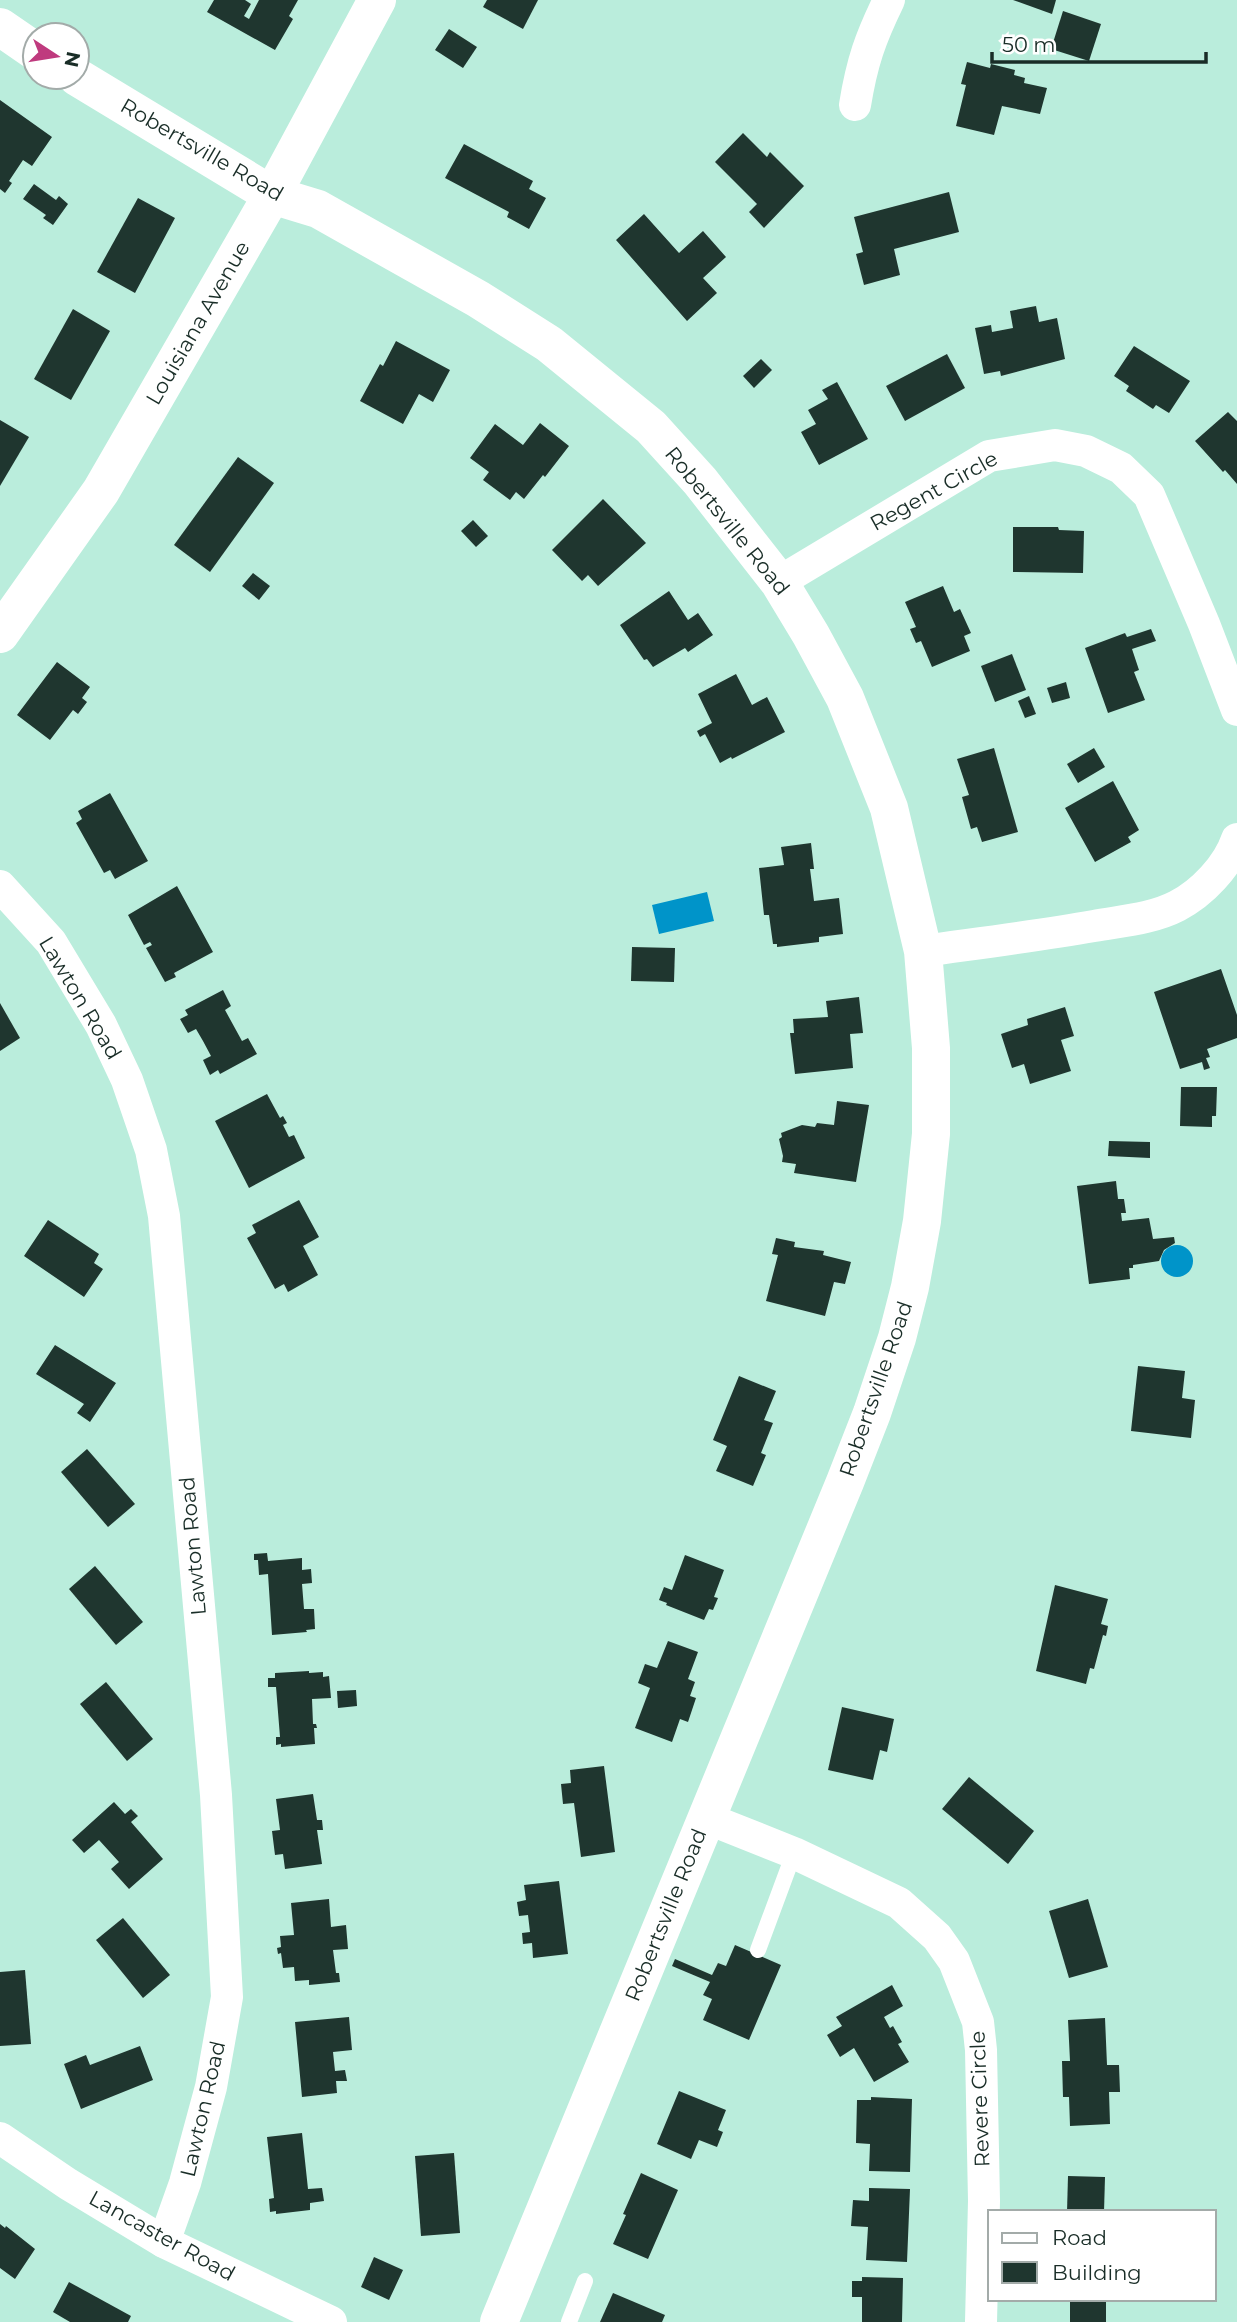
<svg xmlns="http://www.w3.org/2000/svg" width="1237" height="2322" font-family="Montserrat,sans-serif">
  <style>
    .water { fill: #0094c9 }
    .building { fill: #1f362f }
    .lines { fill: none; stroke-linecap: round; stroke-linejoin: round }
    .lane { stroke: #fff; stroke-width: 16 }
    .street { stroke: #fff; stroke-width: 32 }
    .secondary { stroke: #fff; stroke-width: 38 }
    .labels { text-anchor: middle; stroke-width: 7; stroke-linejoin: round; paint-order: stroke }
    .street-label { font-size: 21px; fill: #192d27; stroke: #fff }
  </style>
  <rect width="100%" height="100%" fill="#baeddc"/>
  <g class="water">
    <polygon points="707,892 714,921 659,934 652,905"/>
    <circle cx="1177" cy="1261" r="16"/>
  </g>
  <g class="building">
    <polygon points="214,0 245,0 251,4 244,16 249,19 259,0 298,0 289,16 293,19 275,50 207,12"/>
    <polygon points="487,0 538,0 523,29 483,7"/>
    <polygon points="1013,0 1056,0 1052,14"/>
    <polygon points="1063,11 1101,24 1089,61 1051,49"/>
    <polygon points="449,29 477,47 463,68 435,50"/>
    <polygon points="967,62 990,68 991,64 1015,70 1014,75 1025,78 1024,83 1047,88 1040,114 1002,106 994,135 956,126 966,85 961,84"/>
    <polygon points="0,100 52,137 32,166 23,160 9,181 12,183 5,193 0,189"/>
    <polygon points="743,133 767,157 770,152 804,186 764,228 749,212 757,204 715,162"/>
    <polygon points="464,144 533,181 529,189 546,198 529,229 507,217 509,212 445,178"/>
    <polygon points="34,184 56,200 59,196 68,204 53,225 43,218 46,215 23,199"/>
    <polygon points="949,192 959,232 894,249 900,275 864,285 856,254 863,252 854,217"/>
    <polygon points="138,198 175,218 135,293 97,272"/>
    <polygon points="644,214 679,253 703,231 726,257 703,278 717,293 687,321 616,240"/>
    <polygon points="1036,306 1039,322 1057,318 1065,359 1001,376 1000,371 984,374 975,328 991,325 992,332 1013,328 1010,311"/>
    <polygon points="73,309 110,331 71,400 34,379"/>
    <polygon points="396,341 450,370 433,402 419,394 403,424 360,401 380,364 383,366"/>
    <polygon points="1134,346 1190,381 1169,413 1156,405 1153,409 1126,391 1129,386 1114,376"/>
    <polygon points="947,354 965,388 905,421 886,386"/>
    <polygon points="761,359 772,370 754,388 743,376"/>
    <polygon points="837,382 868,439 819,465 801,432 816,424 808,410 828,399 822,390"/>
    <polygon points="1228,412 1237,421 1237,484 1225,470 1223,472 1195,441"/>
    <polygon points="0,420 29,437 0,486"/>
    <polygon points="540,423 569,446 545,477 543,475 524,499 516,492 510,500 483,480 489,472 470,458 495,424 523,445"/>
    <polygon points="238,457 274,483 210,572 174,545"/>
    <polygon points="603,499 646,543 598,586 588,575 582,581 552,550"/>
    <polygon points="473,520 488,536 476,547 461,531"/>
    <polygon points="1013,527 1058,527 1059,530 1084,531 1083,573 1013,572"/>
    <polygon points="253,573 270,586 259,600 242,586"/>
    <polygon points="943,586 954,612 960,609 971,633 964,636 970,651 932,667 921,641 916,643 910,629 916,627 905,602"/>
    <polygon points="669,591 688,620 698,613 713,635 688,652 685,648 653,667 647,659 644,660 620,625"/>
    <polygon points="1151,629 1156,641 1132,649 1139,670 1134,672 1145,700 1108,713 1085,648 1125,633 1127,637"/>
    <polygon points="1012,654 1026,690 995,702 981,666"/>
    <polygon points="57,662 90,687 82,698 87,702 78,714 73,710 50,740 17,715"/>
    <polygon points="736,674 752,705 767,697 785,732 732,759 731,757 720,763 705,734 700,737 697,731 712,723 698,694"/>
    <polygon points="1066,682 1070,698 1052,703 1047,688"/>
    <polygon points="1029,696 1036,714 1025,718 1018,701"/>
    <polygon points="994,748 1018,832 982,842 977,827 971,829 962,797 969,795 957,759"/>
    <polygon points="1094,748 1105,767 1078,783 1067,764"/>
    <polygon points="1113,781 1139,830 1128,837 1131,842 1095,862 1065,808"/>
    <polygon points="110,793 148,861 115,879 110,870 104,873 76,823 82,819 78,811"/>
    <polygon points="811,843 814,869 810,869 814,901 839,898 843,934 819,937 819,942 777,947 777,944 773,944 769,915 764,915 759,868 784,865 781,847"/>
    <polygon points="177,886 213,952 174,973 176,977 165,982 146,948 152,945 150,942 144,945 128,915"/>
    <polygon points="632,947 675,948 674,982 631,981"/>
    <polygon points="1221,969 1237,1015 1237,1038 1207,1049 1210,1057 1206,1058 1210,1068 1204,1070 1202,1062 1180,1069 1154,992"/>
    <polygon points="223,990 231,1006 225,1010 242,1041 248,1038 257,1054 220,1074 218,1070 210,1075 203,1060 211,1056 203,1041 196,1029 188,1033 180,1019 188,1015 185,1010"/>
    <polygon points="859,997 863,1033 850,1034 853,1068 795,1074 790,1033 794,1033 793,1019 828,1017 826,1001"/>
    <polygon points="0,1003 20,1038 0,1051"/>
    <polygon points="1065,1007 1074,1036 1061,1040 1071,1071 1030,1084 1024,1064 1012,1068 1001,1034 1028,1025 1027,1019"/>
    <polygon points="1181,1087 1217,1087 1216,1116 1212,1116 1212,1127 1180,1126"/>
    <polygon points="267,1094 280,1118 283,1116 287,1123 283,1125 289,1137 294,1135 305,1158 249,1188 215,1121"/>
    <polygon points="837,1101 869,1105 856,1182 794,1173 796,1164 782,1162 783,1156 779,1139 782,1137 781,1133 802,1125 815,1127 817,1123 834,1125"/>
    <polygon points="1109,1141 1150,1142 1150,1158 1108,1156"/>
    <polygon points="1116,1181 1118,1199 1124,1199 1126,1213 1121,1213 1122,1221 1149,1218 1153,1239 1174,1237 1175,1243 1164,1250 1159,1261 1133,1265 1133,1268 1129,1268 1130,1279 1089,1284 1077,1186"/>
    <polygon points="299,1200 319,1237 303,1246 318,1275 288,1292 284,1284 275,1289 247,1238 256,1233 252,1225"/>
    <polygon points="48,1220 99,1254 94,1263 103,1269 84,1297 24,1256"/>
    <polygon points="776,1238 795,1242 794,1247 824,1251 823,1255 851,1262 845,1284 834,1282 825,1316 766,1301 778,1255 772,1254"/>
    <polygon points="55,1345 116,1383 90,1422 77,1413 84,1404 36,1374"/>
    <polygon points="1138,1366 1185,1371 1182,1398 1195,1400 1191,1438 1131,1431"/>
    <polygon points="739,1376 776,1391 764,1420 773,1423 761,1453 766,1455 753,1486 716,1471 727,1446 713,1440"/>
    <polygon points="87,1449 135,1504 108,1527 61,1472"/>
    <polygon points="267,1553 268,1561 302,1558 302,1570 311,1569 312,1583 302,1584 304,1609 314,1609 315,1629 306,1630 307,1632 272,1635 268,1574 259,1575 258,1560 254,1560 254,1554"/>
    <polygon points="685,1555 724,1570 714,1597 718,1598 713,1610 709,1609 704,1620 666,1605 667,1603 659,1600 664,1587 672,1590"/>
    <polygon points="95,1566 143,1622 116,1645 69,1589"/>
    <polygon points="1055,1585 1108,1599 1101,1624 1108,1626 1106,1636 1103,1635 1094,1669 1090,1668 1086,1684 1036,1671"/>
    <polygon points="668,1641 698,1652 688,1679 695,1682 690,1696 696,1698 688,1722 680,1719 672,1742 635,1728 650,1688 638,1683 645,1664 657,1668"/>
    <polygon points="309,1671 309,1673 323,1672 323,1677 329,1676 331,1698 312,1699 313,1724 316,1724 317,1728 314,1728 315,1744 281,1747 281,1744 276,1745 276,1737 280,1737 276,1687 268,1687 268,1678 275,1678 275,1673"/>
    <polygon points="106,1682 153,1739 127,1761 80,1704"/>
    <polygon points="356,1690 357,1706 338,1708 337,1691"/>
    <polygon points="842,1707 894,1719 887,1752 880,1750 873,1780 828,1770"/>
    <polygon points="604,1766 615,1852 581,1857 574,1803 563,1804 561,1784 571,1783 570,1770"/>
    <polygon points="969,1777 1034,1831 1008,1864 942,1809"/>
    <polygon points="313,1794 317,1820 322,1820 323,1830 317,1830 322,1864 285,1869 283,1854 275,1855 272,1831 280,1830 276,1799"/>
    <polygon points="114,1802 125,1814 131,1809 138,1816 131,1822 163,1859 129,1889 111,1869 119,1862 99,1840 84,1853 72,1840"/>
    <polygon points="559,1881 568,1954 533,1958 532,1943 523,1944 522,1933 530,1932 528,1915 519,1916 517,1902 526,1900 524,1885"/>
    <polygon points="329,1899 331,1927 346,1925 348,1949 333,1950 336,1973 339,1973 340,1982 309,1985 309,1980 295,1981 294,1967 283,1968 281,1953 278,1954 277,1948 281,1947 280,1936 294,1935 291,1903"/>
    <polygon points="1088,1899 1108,1967 1069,1978 1049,1911"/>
    <polygon points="123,1918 170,1975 143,1998 96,1940"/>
    <polygon points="735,1945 781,1965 749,2040 703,2020 712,1999 703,1995 710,1982 672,1966 675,1959 712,1975 718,1963 726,1966"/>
    <polygon points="25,1970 31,2044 0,2046 0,1972"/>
    <polygon points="892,1985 903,2006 884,2017 890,2028 893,2026 902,2042 898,2044 909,2062 874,2082 854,2048 840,2057 827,2035 842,2026 836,2017"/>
    <polygon points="349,2017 352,2050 333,2052 335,2071 345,2070 347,2081 336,2081 337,2093 302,2097 295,2022"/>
    <polygon points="1105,2018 1107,2065 1119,2065 1120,2092 1109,2092 1110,2124 1070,2126 1069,2097 1063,2097 1062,2061 1070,2061 1068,2020"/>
    <polygon points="140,2046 153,2080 81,2109 64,2064 86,2055 90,2065"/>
    <polygon points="679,2091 726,2110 718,2130 723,2132 717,2147 699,2140 691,2159 657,2144"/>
    <polygon points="871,2097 912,2099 910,2172 869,2171 870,2144 856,2143 857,2100 871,2100"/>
    <polygon points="302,2133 308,2189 322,2188 324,2201 310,2203 310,2210 276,2214 276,2211 270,2212 269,2199 274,2198 267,2137"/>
    <polygon points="454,2153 460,2233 421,2236 415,2156"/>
    <polygon points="641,2173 678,2190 648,2259 613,2244 626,2215 623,2214"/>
    <polygon points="1068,2176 1105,2177 1104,2212 1067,2212"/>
    <polygon points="869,2188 910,2189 907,2262 866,2260 868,2227 851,2226 853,2200 869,2201"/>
    <polygon points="0,2224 5,2228 6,2226 35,2249 15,2279 0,2268"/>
    <polygon points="374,2257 403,2270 389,2300 361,2287"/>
    <polygon points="862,2277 903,2278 902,2322 862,2322 862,2297 852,2297 852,2281 862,2281"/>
    <polygon points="69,2282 131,2316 128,2322 70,2322 53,2312"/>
    <polygon points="613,2293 665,2315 662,2322 600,2322"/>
    <rect x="1070" y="2299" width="36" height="23"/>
  </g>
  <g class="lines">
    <g class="lane">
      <polyline points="758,1950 794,1853"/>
      <polyline points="569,2322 585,2281"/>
    </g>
    <g class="street">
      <path d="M855 105C862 62 870 39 889 0"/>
      <polyline points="779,582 989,456 1055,445 1086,451 1121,468 1149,495 1204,624 1237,710"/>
      <polyline points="0,886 51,942 101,1025 127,1080 151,1150 164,1216 216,1795 227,1997 211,2087 185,2183 164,2242"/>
      <path d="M923 951C980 943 1037 936 1094 926 1121 921 1152 919 1177 906 1202 893 1228 866 1237 839"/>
      <polyline points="706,1818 794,1853 899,1903 937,1937 954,1961 978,2022 981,2050 984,2201 981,2322"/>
      <polyline points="0,2138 68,2184 164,2242 331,2322"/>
    </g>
    <g class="secondary">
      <polyline points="0,27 35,51"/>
      <polyline points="77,77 272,195 318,209 478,299 549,344 651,427 700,481 779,582 811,635 845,698 889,808 923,951 931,1048 931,1134 922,1221 910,1287 897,1338 872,1413 845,1482 499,2322"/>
      <polyline points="0,634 101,491 272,195 377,0"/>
    </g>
  </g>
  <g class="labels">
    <g class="street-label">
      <text transform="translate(202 150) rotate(30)" y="7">Robertsville Road</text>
      <text transform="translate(198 323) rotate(-60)" y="7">Louisiana Avenue</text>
      <text transform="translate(934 491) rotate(-29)" y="7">Regent Circle</text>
      <text transform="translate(727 521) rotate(51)" y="7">Robertsville Road</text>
      <text transform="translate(80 998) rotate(59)" y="7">Lawton Road</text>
      <text transform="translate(876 1389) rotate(-71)" y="7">Robertsville Road</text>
      <text transform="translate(193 1546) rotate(-95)" y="7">Lawton Road</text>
      <text transform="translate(666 1915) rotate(-68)" y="7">Robertsville Road</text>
      <text transform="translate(980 2099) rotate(-92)" y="7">Revere Circle</text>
      <text transform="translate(203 2109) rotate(-77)" y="7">Lawton Road</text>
      <text transform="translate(162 2236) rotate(29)" y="7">Lancaster Road</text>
    </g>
  </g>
  <rect x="988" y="2210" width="228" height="91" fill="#ffffff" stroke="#a3aba9" stroke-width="2"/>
  <rect x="1002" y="2233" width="35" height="10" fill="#ffffff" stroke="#a3aba9" stroke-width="2"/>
  <text x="1052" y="2245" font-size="21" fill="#192d27">Road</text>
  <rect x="1002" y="2262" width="35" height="21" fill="#1f362f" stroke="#a3aba9" stroke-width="2"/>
  <text x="1052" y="2280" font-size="21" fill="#192d27">Building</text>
  <g transform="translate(56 56) rotate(102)"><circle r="33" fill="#ffffff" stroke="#a3aba9" stroke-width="2"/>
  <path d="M0-5L12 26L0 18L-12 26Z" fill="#bf3a7e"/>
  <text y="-10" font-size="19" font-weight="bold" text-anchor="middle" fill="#192d27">N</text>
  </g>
  <path d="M992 52v10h214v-10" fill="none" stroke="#192d27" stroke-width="3.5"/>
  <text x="1002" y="52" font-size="21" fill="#192d27" stroke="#ffffff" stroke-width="5" paint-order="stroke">50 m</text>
</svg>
